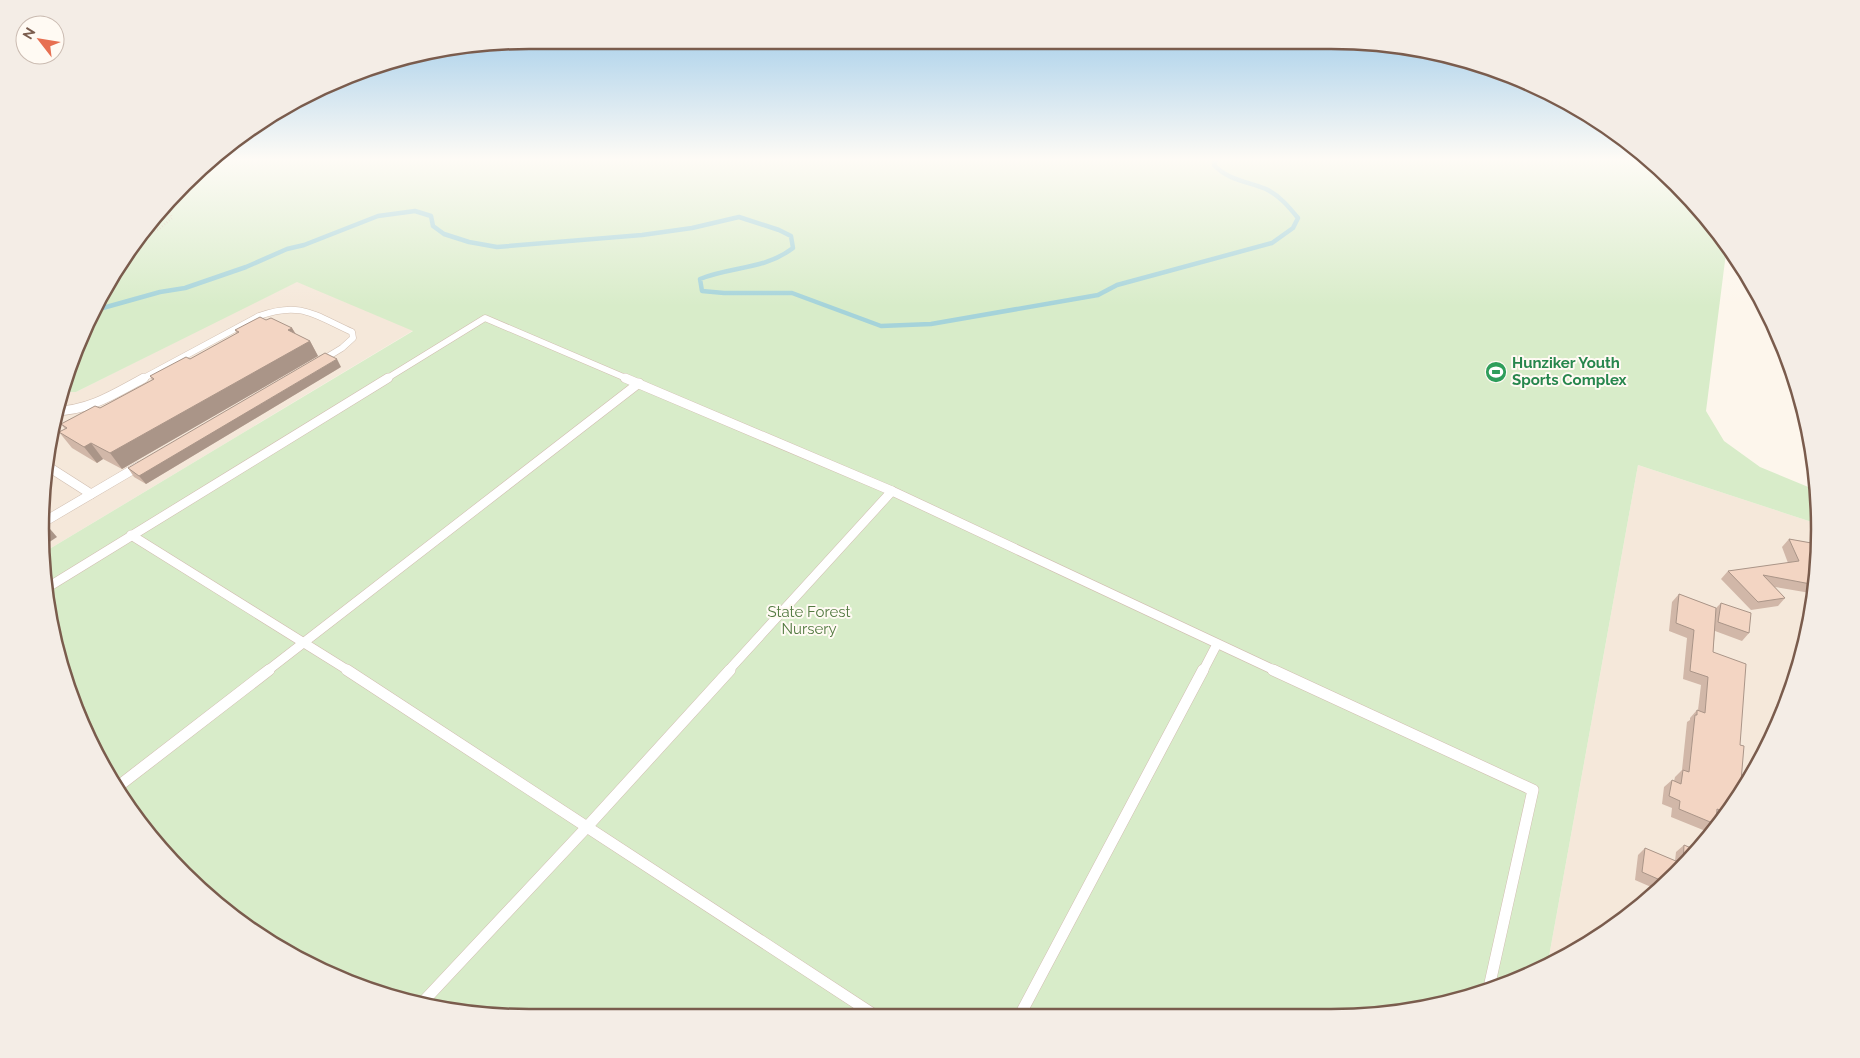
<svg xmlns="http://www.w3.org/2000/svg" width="1860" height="1058" font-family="Raleway,sans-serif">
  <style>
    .residential { fill: #f5e8da }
    .green { fill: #d8ecc9 }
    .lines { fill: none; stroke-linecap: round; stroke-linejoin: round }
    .stream { stroke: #a5d3da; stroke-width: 4.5 }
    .lane-far2-casing { stroke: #d1beb0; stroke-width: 7 }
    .lane-far1-casing { stroke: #d1beb0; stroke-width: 10 }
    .lane-casing { stroke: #d1beb0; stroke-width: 12 }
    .path { stroke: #d9b8a5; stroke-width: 2.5; stroke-dasharray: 0.5 2.5; stroke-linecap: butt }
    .lane-far2 { stroke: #fff; stroke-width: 6 }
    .lane-far1 { stroke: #fff; stroke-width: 9 }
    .lane { stroke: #fff; stroke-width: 11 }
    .wall { fill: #d1b7a8 }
    .shaded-wall { fill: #aa9588 }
    .building { fill: #f3d5c3; stroke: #aa9588 }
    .labels { text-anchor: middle; stroke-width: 4; stroke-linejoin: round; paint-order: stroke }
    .leisure-label { font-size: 15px; font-weight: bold; fill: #27864d; stroke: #fffaf3; text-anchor: start }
    .park-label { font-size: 15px; fill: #537a41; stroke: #fffaf3 }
    .rim { fill: none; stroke: #7a5c4d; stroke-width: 2.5 }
  </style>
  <rect width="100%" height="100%" fill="#fdf6ec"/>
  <g class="residential">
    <polygon points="297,281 414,330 41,554 44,465 57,402 61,392 76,392"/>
    <polygon points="1638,465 1818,524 1816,593 1800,659 1797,663 1794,686 1754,774 1677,875 1602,936 1548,962"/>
  </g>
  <path class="green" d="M212 158H1648L1719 232 1727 245 1706 411 1724 441 1760 467 1818 491V524L1638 465 1548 962 1488 992 1395 1014 497 1017 402 1001 284 952 207 897 161 851 106 774 77 716 49 625 41 554 413 331 297 282 76 392H61C70 366 78 338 90 313 118 254 164 200 212 158Z"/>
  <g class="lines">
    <path class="stream" d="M92 311 160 292 185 288 246 267 287 249 304 245 378 216 415 211 431 216 433 226 444 234 469 242 497 247 642 235 692 228 739 217 779 230 791 236 793 248C764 270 733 266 700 279L702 291 724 293H792L881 326 931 324 1098 295 1117 285 1272 243 1293 228 1298 218C1289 207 1280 196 1266 189 1247 181 1229 181 1214 165L1217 158"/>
    <g class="lane-far2-casing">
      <g id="lane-far2">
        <path d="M142 379 259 316C301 301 314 315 352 332L353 338 342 348 319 362"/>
        <polyline points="386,379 485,318 628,379"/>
      </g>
    </g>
    <g class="lane-far1-casing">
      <g id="lane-far1">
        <polyline points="625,378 892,491 1276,671"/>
        <path d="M55 411C89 411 116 393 144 378"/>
        <polyline points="44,464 91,494"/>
        <polyline points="42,523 139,466"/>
        <polyline points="131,535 349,671"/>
        <polyline points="45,589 388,378"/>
        <polyline points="267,671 639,383"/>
        <polyline points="728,671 892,491"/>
        <polyline points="1203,671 1217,644"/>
      </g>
    </g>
    <g class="lane-casing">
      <g id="lane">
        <polyline points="347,670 876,1016"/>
        <polyline points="1273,670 1533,790 1488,992"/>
        <polyline points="116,788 269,670"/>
        <polyline points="421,1004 586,828 730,670"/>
        <polyline points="1020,1015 1203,670"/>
      </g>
    </g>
    <polyline class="path" points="138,238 159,229 172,218 166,204"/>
    <use href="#lane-far2" class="lane-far2"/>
    <use href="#lane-far1" class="lane-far1"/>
    <use href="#lane" class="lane"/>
  </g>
  <g class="wall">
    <polygon points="266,320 292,328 296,334 310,341 318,356 122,469 103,459 97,463 72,448 59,432 65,429 61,424 100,408 152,380 150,376 190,359 237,334 235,330"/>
    <polygon points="341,367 146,484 134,477 128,468"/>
    <polygon points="1789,539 1817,544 1816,594 1775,587 1785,598 1778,606 1751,610 1721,579 1728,571 1788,563 1782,547"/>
    <polygon points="1679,594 1716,608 1721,603 1749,633 1742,641 1715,631 1713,652 1740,745 1740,793 1719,820 1716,820 1716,824 1708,832 1671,817 1672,808 1662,804 1664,787 1672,780 1674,781 1675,777 1682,770 1687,722 1690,720 1690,718 1697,710 1698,710 1701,685 1683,679 1687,638 1669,631 1672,602"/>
    <polygon points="1684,845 1696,850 1677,875 1658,890 1635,880 1638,855 1645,848 1675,861 1676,852"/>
  </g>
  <g class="shaded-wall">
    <polygon points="292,328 301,344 288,330"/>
    <polygon points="310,341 318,356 122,469 110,453"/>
    <polygon points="337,359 341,367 146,484 139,476"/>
    <polygon points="91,443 103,459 97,463 84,447"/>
    <polygon points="44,522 57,537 42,547 42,523"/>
  </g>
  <g class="building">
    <polygon points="260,317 266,320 271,318 292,328 288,330 310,341 110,453 91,443 84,447 59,432 67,428 61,424 95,406 100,408 154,379 150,376 186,357 190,359 239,332 235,330"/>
    <polygon points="325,353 337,359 139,476 128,468"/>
    <polygon points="1789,539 1817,544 1816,585 1763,575 1785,598 1758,602 1728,571 1799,561"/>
    <polygon points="1679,594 1716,608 1713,652 1746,664 1740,745 1744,746 1740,793 1725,812 1717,809 1716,824 1715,824 1679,809 1680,801 1669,796 1672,780 1681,784 1683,770 1689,772 1695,715 1697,715 1697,710 1705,713 1708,677 1690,671 1694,630 1676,623"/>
    <polygon points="1721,603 1751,613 1749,633 1718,622"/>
    <polygon points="1684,845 1696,850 1677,875 1667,883 1642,872 1645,848 1683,864"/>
  </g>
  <linearGradient id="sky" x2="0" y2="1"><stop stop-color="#97c7e8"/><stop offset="0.52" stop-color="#fefbf6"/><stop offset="1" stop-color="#fefbf6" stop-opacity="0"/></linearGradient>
  <rect width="1860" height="306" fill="url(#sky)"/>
  <defs>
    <g id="stadium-disc" transform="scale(1.125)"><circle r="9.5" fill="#2e9e5b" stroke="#fffaf3"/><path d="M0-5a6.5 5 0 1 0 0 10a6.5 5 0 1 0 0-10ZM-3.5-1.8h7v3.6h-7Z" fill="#fff"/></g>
  </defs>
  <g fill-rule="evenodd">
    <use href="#stadium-disc" x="1496" y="372"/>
  </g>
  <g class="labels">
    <g class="leisure-label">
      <text x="1512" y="368">Hunziker Youth<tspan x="1512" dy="17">Sports Complex</tspan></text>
    </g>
    <g class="park-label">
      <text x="809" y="617">State Forest<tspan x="809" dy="17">Nursery</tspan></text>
    </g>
  </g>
  <path d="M0 0H1860V1058H0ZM529 49H1331A480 480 0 0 1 1811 529V529A480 480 0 0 1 1331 1009H529A480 480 0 0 1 49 529V529A480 480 0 0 1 529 49Z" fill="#f4ede6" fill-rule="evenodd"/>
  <path class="rim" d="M529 49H1331A480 480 0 0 1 1811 529V529A480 480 0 0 1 1331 1009H529A480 480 0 0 1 49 529V529A480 480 0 0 1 529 49Z"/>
  <g transform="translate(40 40) rotate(301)"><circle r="24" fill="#fffaf3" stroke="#cabbb1"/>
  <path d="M0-4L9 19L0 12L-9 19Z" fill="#e76f51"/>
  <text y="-8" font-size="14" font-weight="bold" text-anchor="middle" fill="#7a5c4d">N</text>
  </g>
</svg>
